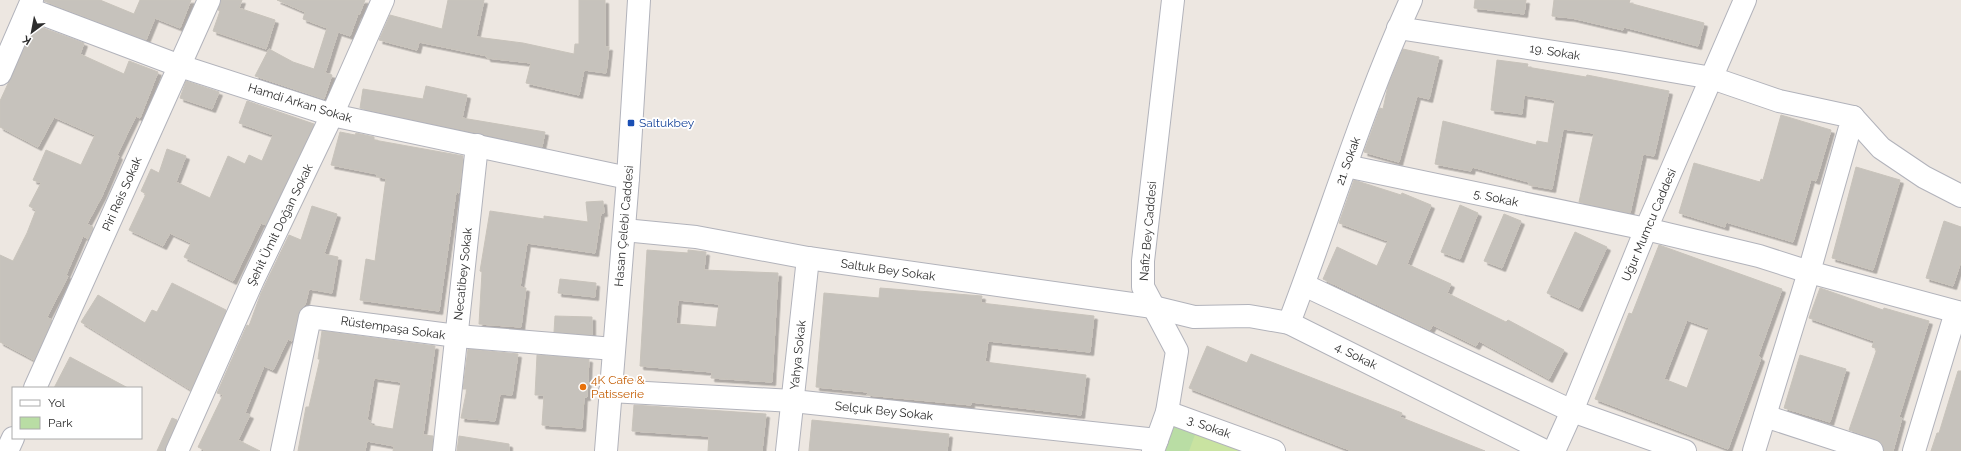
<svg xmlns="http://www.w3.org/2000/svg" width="1961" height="451" font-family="Raleway,sans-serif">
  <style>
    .green { fill: #b9dda4 }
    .pitch { fill: #c9e3a1 }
    .building { fill: #c6c2bc; stroke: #c8c3bb; fill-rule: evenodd; filter: url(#shadow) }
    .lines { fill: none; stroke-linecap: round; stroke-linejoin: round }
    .minor-casing { stroke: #b2b3bb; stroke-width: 24 }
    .minor { stroke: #fff; stroke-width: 22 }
    .transit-dot { fill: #1a4fb4; stroke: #fff; stroke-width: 1.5 }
    .food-dot { fill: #e8710a; stroke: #fff; stroke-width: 1.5 }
    .labels { text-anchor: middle; stroke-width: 3.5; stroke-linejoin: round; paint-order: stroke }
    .street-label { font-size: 12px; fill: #2d2d2d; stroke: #fff }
    .transit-label { font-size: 12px; fill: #164399; stroke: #fff; text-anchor: start }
    .food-label { font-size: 12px; fill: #c56008; stroke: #fff; text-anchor: start }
  </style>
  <defs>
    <filter id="shadow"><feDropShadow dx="3.5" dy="3.5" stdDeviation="0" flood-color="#0004"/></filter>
  </defs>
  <rect width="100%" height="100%" fill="#ede7e1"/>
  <polygon class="green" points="1167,412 1267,451 1153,451"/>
  <polygon class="pitch" points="1196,432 1251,451 1189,451"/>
  <g class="building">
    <polygon points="45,0 100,0 134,14 140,0 191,0 180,28 155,18 146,40 44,1"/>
    <polygon points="221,0 242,0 239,8 275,20 266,49 213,31 220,11 218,10"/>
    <polygon points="277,0 365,0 359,15 358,14 350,36 338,32 325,73 332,75 324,99 255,76 269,49 293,62 314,69 327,28 303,19 305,12"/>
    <polygon points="448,0 484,0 476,37 523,43 574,54 575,44 579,44 579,0 605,0 605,47 609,47 606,73 584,70 579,95 526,83 531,63 487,58 487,56 419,42 417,50 379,40 390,15 442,29"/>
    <polygon points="1475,0 1526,0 1524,14 1474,8"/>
    <polygon points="1554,0 1630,0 1629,3 1704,23 1698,46 1624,27 1623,30 1572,18 1552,16"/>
    <polygon points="35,25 84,43 80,54 124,74 129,61 158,72 140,118 136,116 117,155 119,156 102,196 87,224 93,227 88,239 83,236 66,275 68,276 47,317 52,320 34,360 0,342 0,255 13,261 27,233 36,210 29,206 41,183 33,180 46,150 81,165 95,135 54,117 38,147 0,127 0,101"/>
    <polygon points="1403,49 1439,57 1429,99 1417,96 1399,162 1364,152 1380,108 1383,109 1388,86"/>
    <polygon points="1497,60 1528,64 1527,67 1586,77 1587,75 1669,91 1654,156 1643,154 1630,213 1579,202 1594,133 1563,129 1552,189 1529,185 1529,182 1472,167 1471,171 1435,164 1443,121 1536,145 1537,141 1548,143 1555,100 1524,95 1522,114 1491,110"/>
    <polygon points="186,81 219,92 212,109 180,98"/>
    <polygon points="426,86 467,95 462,118 545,132 542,147 360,108 363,89 423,99"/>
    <polygon points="247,101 314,124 266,225 261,223 233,281 184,257 191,243 170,233 163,246 129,230 146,194 141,191 151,169 159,173 167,149 186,156 176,182 210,198 228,156 245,164 249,155 262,161 273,135 239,123"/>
    <polygon points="1781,115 1831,130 1816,181 1811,179 1793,242 1726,222 1725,227 1679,213 1694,163 1760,182 1761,179 1763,180"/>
    <polygon points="340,132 355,135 356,133 374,137 374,140 463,156 459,193 456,192 439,311 360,300 366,259 375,261 386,178 377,177 377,174 331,165"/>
    <polygon points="1856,167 1900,180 1873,270 1832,258"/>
    <polygon points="1354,180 1401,195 1402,193 1431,205 1407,264 1451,284 1447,293 1506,322 1508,320 1564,350 1549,379 1479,341 1476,346 1433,325 1430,330 1323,279 1337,247 1377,266 1388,241 1339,223"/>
    <polygon points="603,201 604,213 601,213 595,253 527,243 520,287 526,288 521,327 479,324 482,272 480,271 490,211 544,219 544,216 588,222 586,202"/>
    <polygon points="1460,205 1478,213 1460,259 1441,252"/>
    <polygon points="312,206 337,214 324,254 338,257 332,293 309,289 305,305 301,309 298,314 292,341 288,339 273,370 264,366 245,413 250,415 238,440 260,451 206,451 198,447 223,395 217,393 247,325 249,326 261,293 289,235 301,240"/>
    <polygon points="1504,214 1521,221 1502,268 1484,261"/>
    <polygon points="1944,221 1961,227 1961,261 1953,286 1926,278"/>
    <polygon points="1575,232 1607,247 1579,308 1547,293"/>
    <path d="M1659 245 1782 289 1758 356 1761 358 1728 449 1595 399 1629 313 1632 314ZM1687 320 1709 328 1687 388 1664 379Z"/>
    <path d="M647 250 688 253V250L706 252 704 270 778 273 772 382 711 378 712 372 640 366ZM678 300 719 304 716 327 676 324Z"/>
    <polygon points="560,279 596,283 595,297 558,293"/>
    <polygon points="172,283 226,310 191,390 81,322 98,295 145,323 152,310 157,312"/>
    <polygon points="880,288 982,296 981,303 1094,316 1090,352 988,341 985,362 1086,375 1081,415 971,402 971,405 867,395 868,392 816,387 824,293 879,298"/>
    <polygon points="1820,288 1883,310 1884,308 1929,321 1899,417 1902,418 1893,451 1884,451 1882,443 1876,439 1849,430 1877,349 1872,347 1874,341 1809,318"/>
    <polygon points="555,316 592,317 592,335 554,332"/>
    <path d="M322 331 435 346 423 435 433 436 432 451H393L394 446 367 441 365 451H298L306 407H309L320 359H318ZM374 378 401 382 393 429 370 425 371 421 367 420Z"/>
    <polygon points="1207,346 1247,363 1251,354 1402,413 1400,417 1485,451 1352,451 1189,388"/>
    <polygon points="468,349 518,354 512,395 500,394 495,421 461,418 467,389 463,389"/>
    <polygon points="537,355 589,359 587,397 584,397 582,428 542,425 544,395 535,395"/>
    <polygon points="1800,355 1846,369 1830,422 1784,408"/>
    <polygon points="70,357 128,388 54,388"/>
    <polygon points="1958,371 1961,371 1961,451 1931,451 1937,433 1939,433"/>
    <polygon points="634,405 766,414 762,451 708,451 709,436 632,431"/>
    <polygon points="172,418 177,420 165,451 157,451"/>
    <polygon points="812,420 949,434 947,451 809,451"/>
    <polygon points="459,436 509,444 509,451 457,451"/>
  </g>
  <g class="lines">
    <g class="minor-casing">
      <g id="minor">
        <polyline points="29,9 180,66 332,115 628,178"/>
        <polyline points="1398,28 1619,62 1712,78 1779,101 1853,117 1809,272 1961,313"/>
        <polyline points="0,74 32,0"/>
        <polyline points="1853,117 1881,148 1924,177 1961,196"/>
        <polyline points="1346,166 1646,229 1759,256 1809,272 1754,451"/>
        <polyline points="624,230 696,237 808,258 1153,307 1194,317 1249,316 1289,323 1545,451"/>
        <polyline points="1304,285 1572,411 1685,451"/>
        <path d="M1289 323C1330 216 1363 105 1411 0"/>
        <polyline points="35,388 209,0"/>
        <polyline points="610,391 793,401 1157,440"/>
        <polyline points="1167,412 1274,451"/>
        <polyline points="1765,416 1872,451"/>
        <polyline points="7,451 13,438"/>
        <polyline points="177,451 253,280 332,115 383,0"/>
        <polyline points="282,451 310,317 457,336 614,349"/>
        <polyline points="444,451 477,145"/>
        <polyline points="606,451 628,178 639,0"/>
        <polyline points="787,451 808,258"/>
        <polyline points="1153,451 1167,412 1177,351 1143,287 1143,261 1173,0"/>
        <polyline points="1554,451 1572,411 1646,229 1745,0"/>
        <polyline points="1914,451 1956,312"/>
      </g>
    </g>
    <use href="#minor" class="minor"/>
  </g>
  <rect class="transit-dot" x="627" y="119" width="8" height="8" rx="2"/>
  <circle class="food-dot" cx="583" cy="387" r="4"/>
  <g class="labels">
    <g class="street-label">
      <text transform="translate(1555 52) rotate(9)" y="4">19. Sokak</text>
      <text transform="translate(300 103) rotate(17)" y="4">Hamdi Arkan Sokak</text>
      <text transform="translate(1348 161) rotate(-70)" y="4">21. Sokak</text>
      <text transform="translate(122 194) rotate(-66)" y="4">Piri Reis Sokak</text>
      <text transform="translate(1496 198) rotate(12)" y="4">5. Sokak</text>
      <text transform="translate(280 225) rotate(-64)" y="4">Şehit Ümit Doğan Sokak</text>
      <text transform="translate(1649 225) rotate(-67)" y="4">Uğur Mumcu Caddesi</text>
      <text transform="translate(624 226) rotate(-85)" y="4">Hasan Çelebi Caddesi</text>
      <text transform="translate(1148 231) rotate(-85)" y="4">Nafiz Bey Caddesi</text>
      <text transform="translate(888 270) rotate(8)" y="4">Saltuk Bey Sokak</text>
      <text transform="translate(463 274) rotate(-84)" y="4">Necatibey Sokak</text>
      <text transform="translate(393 328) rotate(8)" y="4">Rüstempaşa Sokak</text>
      <text transform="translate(798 355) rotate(-84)" y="4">Yahya Sokak</text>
      <text transform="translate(1356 356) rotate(26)" y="4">4. Sokak</text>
      <text transform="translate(884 411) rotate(6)" y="4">Selçuk Bey Sokak</text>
      <text transform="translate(1209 427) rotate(20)" y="4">3. Sokak</text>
    </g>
    <g class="transit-label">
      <text x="639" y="127">Saltukbey</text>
    </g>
    <g class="food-label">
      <text x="591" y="384">4K Cafe &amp;<tspan x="591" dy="14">Patisserie</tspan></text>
    </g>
  </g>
  <rect x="12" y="387" width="130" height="52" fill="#ffffff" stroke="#ababab"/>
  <rect x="20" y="400" width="20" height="6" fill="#ffffff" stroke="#ababab"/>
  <text x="48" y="407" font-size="12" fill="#2d2d2d">Yol</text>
  <rect x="20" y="417" width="20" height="12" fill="#b9dda4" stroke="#ababab"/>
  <text x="48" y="427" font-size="12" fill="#2d2d2d">Park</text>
  <g transform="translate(32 32) rotate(212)" stroke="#ffffff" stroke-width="3" paint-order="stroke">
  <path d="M0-3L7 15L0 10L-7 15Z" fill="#2d2d2d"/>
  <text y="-6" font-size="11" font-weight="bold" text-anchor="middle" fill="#2d2d2d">K</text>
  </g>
</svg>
